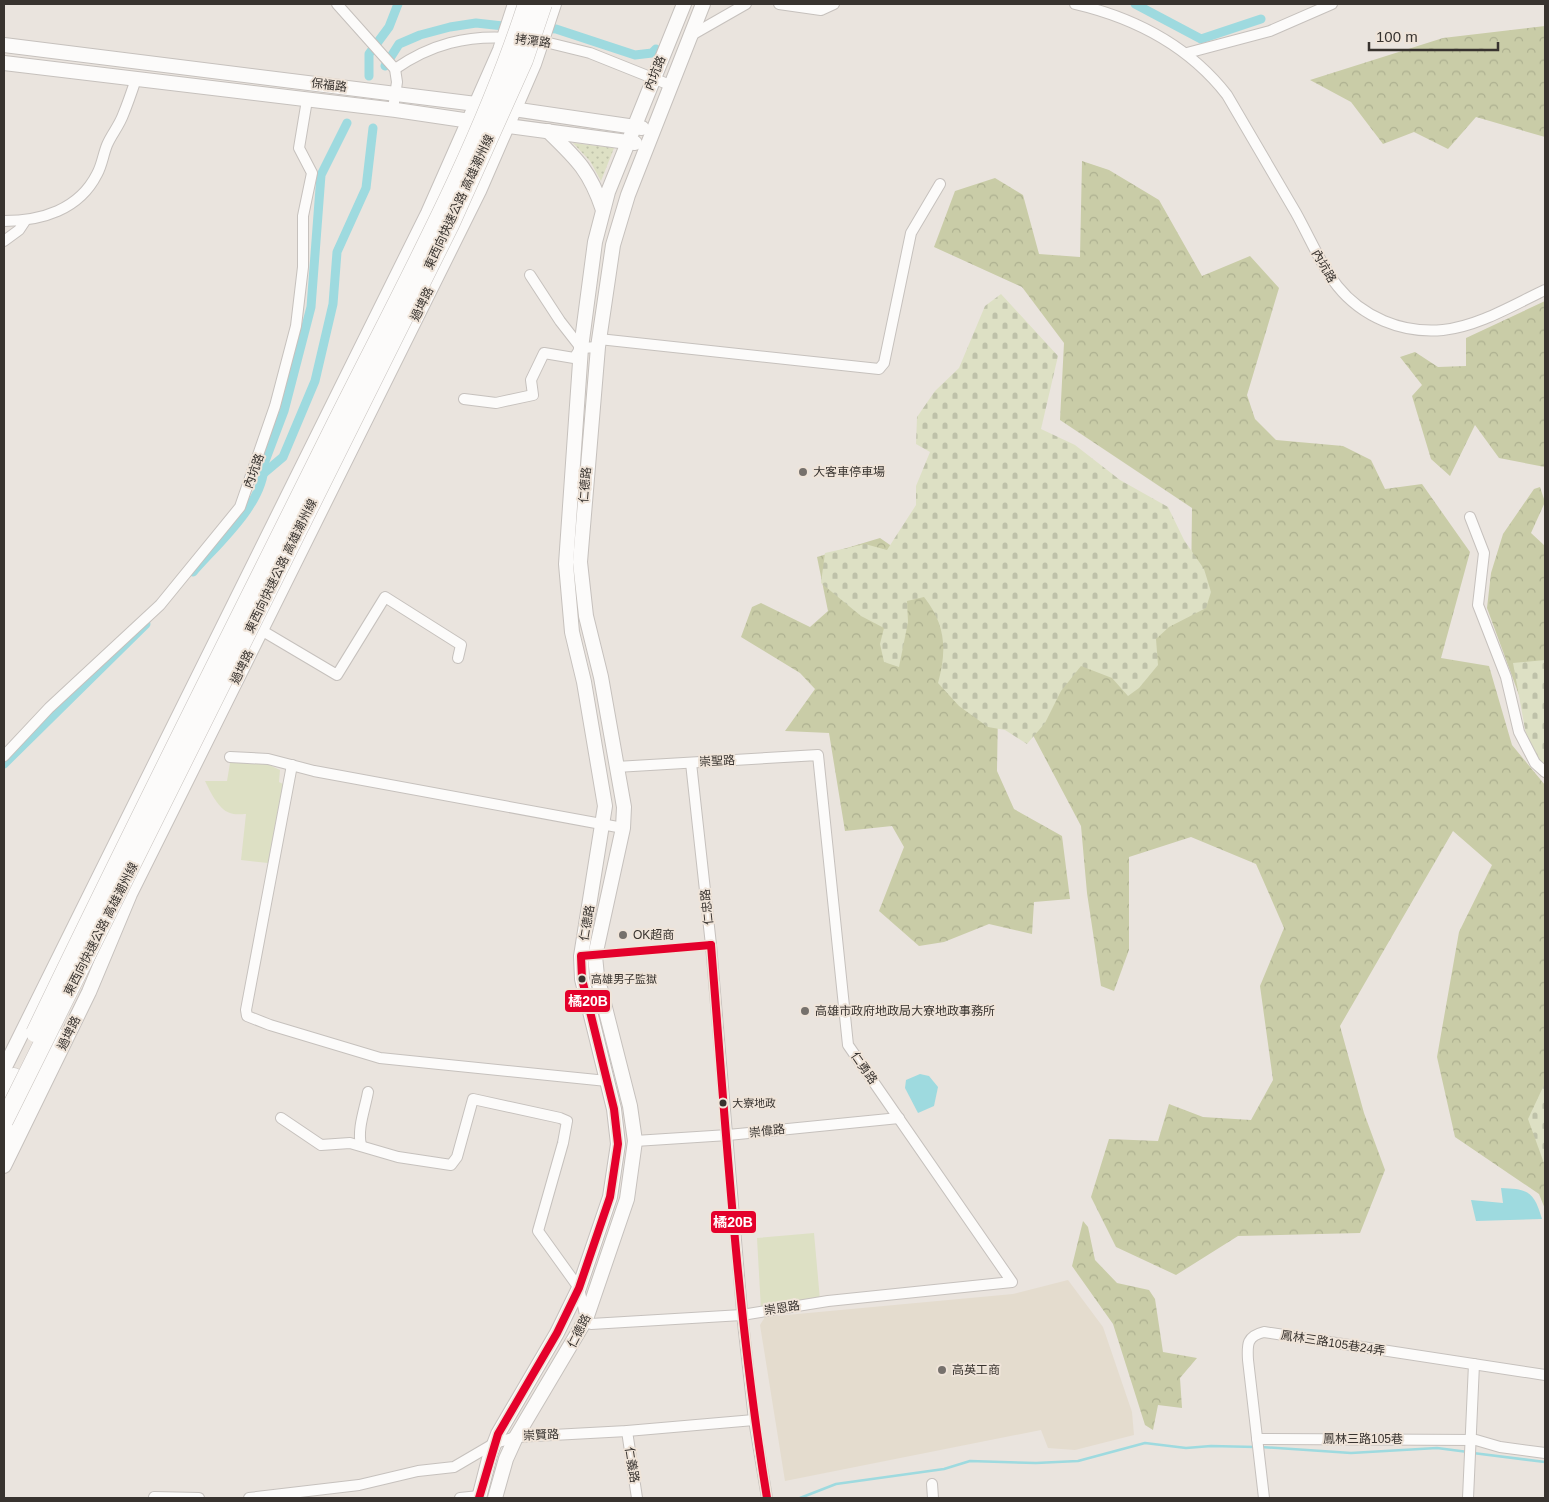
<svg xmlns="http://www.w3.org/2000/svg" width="1549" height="1502" font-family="Helvetica,'Noto Sans TC',sans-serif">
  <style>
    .education { fill: #e4dcce }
    .grass { fill: url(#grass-dots) }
    .forest { fill: url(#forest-crowns) }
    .cemetery { fill: url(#cemetery-stones) }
    .green { fill: #dde0c4 }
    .water { fill: #9edadf }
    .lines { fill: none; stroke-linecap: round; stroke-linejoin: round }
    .stream { stroke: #9edadf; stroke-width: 2.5 }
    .canal { stroke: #9edadf; stroke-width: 9 }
    .street-casing { stroke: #c6c1bd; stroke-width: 12 }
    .secondary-casing { stroke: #c6c1bd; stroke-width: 16 }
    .highway-casing { stroke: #c6c1bd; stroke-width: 19 }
    .street { stroke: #fcfbfa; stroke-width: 10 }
    .secondary { stroke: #fcfbfa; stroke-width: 14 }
    .highway { stroke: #fcfbfa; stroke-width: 18 }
    .highway-bridge-casing { stroke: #c6c1bd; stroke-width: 19; stroke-linecap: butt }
    .highway-bridge { stroke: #fcfbfa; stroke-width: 18 }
    .bus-1-casing { stroke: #efe4d9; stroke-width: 11 }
    .bus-1 { stroke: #e4002b; stroke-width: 8 }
    .poi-dot { fill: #76716c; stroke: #efe4d9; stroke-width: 2 }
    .bus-dot { fill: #38332f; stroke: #efe4d9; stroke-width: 2 }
    .labels { text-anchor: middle; stroke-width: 4; stroke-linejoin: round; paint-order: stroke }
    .bus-label { font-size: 11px; fill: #38332f; stroke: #efe4d9; text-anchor: start }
    .street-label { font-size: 12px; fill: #38332f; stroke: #efe4d9 }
    .poi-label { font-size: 12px; fill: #38332f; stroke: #efe4d9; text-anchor: start }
    .line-badge { stroke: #efe4d9; stroke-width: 2 }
    .badge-label { font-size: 14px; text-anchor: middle; font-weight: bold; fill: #fff }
  </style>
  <defs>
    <pattern id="grass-dots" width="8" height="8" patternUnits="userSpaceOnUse" patternTransform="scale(1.25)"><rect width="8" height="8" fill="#dde0c4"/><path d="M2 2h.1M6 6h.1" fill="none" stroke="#bec1a9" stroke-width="1.8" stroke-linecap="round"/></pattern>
    <pattern id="forest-crowns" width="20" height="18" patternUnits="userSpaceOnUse" patternTransform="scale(1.25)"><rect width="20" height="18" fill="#c9cca7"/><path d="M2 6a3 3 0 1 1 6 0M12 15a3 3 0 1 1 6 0" fill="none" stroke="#adb090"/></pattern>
    <pattern id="cemetery-stones" width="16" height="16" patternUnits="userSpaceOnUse" patternTransform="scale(1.25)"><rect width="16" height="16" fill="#dde0c4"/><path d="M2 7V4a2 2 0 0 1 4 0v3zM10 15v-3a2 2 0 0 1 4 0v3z" fill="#bec1a9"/></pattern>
  </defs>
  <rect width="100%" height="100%" fill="#eae4de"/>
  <polygon class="education" points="1068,1280 1103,1327 1132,1412 1134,1435 1075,1450 1048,1448 1041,1430 785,1481 760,1325 765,1317 1013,1294"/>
  <polygon class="grass" points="573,143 614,148 601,181 590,161"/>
  <g class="forest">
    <polygon points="1545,26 1545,137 1476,117 1448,149 1414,132 1383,144 1351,102 1310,80 1443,38"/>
    <polygon points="1082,161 1109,170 1159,200 1202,276 1250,256 1279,288 1247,395 1255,419 1276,440 1343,446 1371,460 1385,489 1422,484 1470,552 1441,658 1489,666 1512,745 1545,785 1545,1209 1539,1194 1455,1137 1437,1057 1459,932 1492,865 1453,831 1340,1026 1364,1113 1385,1170 1360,1233 1238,1236 1176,1275 1116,1247 1091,1197 1109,1139 1158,1141 1169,1104 1203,1117 1251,1120 1273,1080 1260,986 1284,928 1256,864 1191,837 1129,857 1129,950 1114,991 1101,986 1087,893 1081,826 1016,703 1191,593 1192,508 1060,420 1064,343 1022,287 934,247 955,191 995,178 1023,195 1039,254 1080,257"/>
    <polygon points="1545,301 1545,467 1499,458 1475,425 1450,476 1431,459 1412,396 1422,385 1400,357 1415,352 1438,367 1466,366 1466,338"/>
    <polygon points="1540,487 1545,502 1531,533 1545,546 1545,716 1533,733 1487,608 1491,573 1503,534 1534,489"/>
    <polygon points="880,538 913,561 998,710 997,771 1014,809 1062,836 1070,899 1034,902 1032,934 989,924 944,942 919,946 879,911 904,847 892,826 845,831 829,733 785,731 815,689 800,673 741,637 752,607 761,603 810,627 828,611 817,557"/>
    <polygon points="1083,1221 1088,1227 1095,1260 1117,1283 1149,1290 1155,1299 1163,1352 1197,1358 1180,1378 1182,1408 1158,1405 1153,1430 1145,1425 1113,1324 1072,1266"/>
  </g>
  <g class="cemetery">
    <path d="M1001 294 1058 356 1041 429 1075 445 1120 480 1168 507 1184 540 1204 569 1211 592 1206 608 1169 627 1156 639 1158 665 1139 688 1128 696 1112 678 1081 666 1061 691 1045 723 1027 744 1005 730 988 727 959 706 938 683C947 650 946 625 924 597L907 601 908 622 899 667 884 662 880 644 884 628 861 616 821 583 825 553 865 544 887 550 916 505V486L930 452 916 444 917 417 935 391 959 368 985 306Z"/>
    <polygon points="1545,660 1545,770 1527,740 1513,663"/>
    <polygon points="1545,1083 1545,1166 1528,1119"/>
  </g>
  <g class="green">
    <path d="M230 763H265L280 770 279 782 283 784 268 863 241 860 246 814C242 814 234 815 230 813 218 809 210 791 205 781H227Z"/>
    <polygon points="814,1233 820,1300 761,1309 757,1238"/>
  </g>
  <g class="water">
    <polygon points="920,1074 929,1076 938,1087 934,1106 918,1113 905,1088 906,1080"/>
    <path d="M1501 1188C1529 1189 1534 1192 1542 1219L1476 1221 1471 1200 1503 1203Z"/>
  </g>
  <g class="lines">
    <g class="stream">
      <polyline points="1261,1447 1351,1453 1437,1448 1468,1452"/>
      <polyline points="1473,1453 1545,1462"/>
      <polyline points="800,1498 836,1484 944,1469 970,1461 1036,1463 1078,1461 1145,1443 1186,1448 1211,1446 1256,1447"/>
    </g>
    <g class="canal">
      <polyline points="1135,4 1201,39 1261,19"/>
      <polyline points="543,28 556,29 635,55 652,53 656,49"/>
      <polyline points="385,66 399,44 420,35 450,27 476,23 512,27"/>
      <polyline points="369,76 369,54 389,27 398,4"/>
      <polyline points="264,473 283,457 315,381 333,304 337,252 366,188 373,128"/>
      <path d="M193 572C217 544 265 503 264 464L284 411 311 307 321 175 347 123"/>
      <polyline points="4,764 146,624"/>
    </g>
    <g class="street-casing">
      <g id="street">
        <polyline points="337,4 395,69 397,82 393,109"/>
        <polyline points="779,4 821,10 834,4"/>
        <path d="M1075 4C1135 18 1188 45 1227 95 1250 134 1273 173 1296 213 1321 258 1332 299 1384 321 1403 329 1422 332 1443 330 1479 326 1513 305 1545 290"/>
        <polyline points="690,36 746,4"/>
        <polyline points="537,40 590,53 670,85"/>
        <polyline points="1187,53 1270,31 1332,4"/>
        <path d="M395 69C431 44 467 35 510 38"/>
        <path d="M4 221C41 221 79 210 97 174 102 165 103 155 107 145 111 135 119 126 123 115 128 103 132 91 136 79"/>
        <polyline points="4,241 19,230 25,221"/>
        <polyline points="530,275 560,321 581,348 598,347"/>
        <polyline points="599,339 879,369 884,363 911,233 940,184"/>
        <polyline points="464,399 496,403 533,395 531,380 544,353 574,358 580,349"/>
        <polyline points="1470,517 1484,553 1478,605 1506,677 1519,732 1535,763 1545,772"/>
        <polyline points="261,630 337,675 385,597 461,645 458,658"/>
        <polyline points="4,756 49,708 160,605 240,507 275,406 296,326 303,267 303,216 312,173 299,148 307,100"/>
        <polyline points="230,757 268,759 314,771 623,828"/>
        <polyline points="691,763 711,945 743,1323 754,1420 767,1498"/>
        <polyline points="292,765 246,1010 247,1016 270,1025 380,1058 607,1081"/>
        <polyline points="281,1118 321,1145 350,1143 398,1157 451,1165 457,1157 473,1099 560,1118 567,1121 563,1143 538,1231 579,1288 586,1319 591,1324 742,1315 828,1301 1012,1282 848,1045 818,755 616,767"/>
        <polyline points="635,1141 728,1135 899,1118"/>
        <path d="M361 1145C357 1129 365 1109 368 1092"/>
        <polyline points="627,1431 637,1498"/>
        <polyline points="1257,1439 1476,1440 1500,1447 1545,1453"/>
        <polyline points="932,1484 933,1498"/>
        <polyline points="154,1497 199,1498"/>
        <polyline points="249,1498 359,1485 418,1471 454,1467 495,1443 516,1437 627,1431 754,1420"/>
        <polyline points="460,1498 479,1496"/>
        <path d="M1264 1498 1248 1360C1247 1344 1247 1336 1264 1332L1545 1375"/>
        <polyline points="1468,1498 1474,1364"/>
      </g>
    </g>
    <g class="secondary-casing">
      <g id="secondary">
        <polyline points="4,45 484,105"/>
        <polyline points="4,63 396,110 477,122"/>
        <polyline points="506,108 642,128"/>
        <polyline points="501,125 635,143"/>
        <path d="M548 131C577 159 590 171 603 210"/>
        <polyline points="4,1069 428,213 500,50 515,4"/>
        <polyline points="4,1166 89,992 130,894 479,191 534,64 554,4"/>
        <polyline points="479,1498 490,1455 498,1434 557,1333 579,1288 610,1197 618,1144 614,1109 582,979 581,956 605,806 584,682 572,632 566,564 581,348 595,242 608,192 684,4"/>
        <polyline points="495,1498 506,1459 516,1437 586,1319 627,1199 635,1141 630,1106 597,976 595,956 623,828 624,807 601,677 586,616 580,562 598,347 613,245 628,195 703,4"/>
      </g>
    </g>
    <g class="highway-casing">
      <g id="highway">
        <polyline points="4,1089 14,1077"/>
        <polyline points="4,1144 55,1036"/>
      </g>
    </g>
    <use href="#street" class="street"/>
    <use href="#secondary" class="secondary"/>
    <use href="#highway" class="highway"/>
    <g class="highway-bridge-casing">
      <g id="highway-bridge">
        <path d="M35 1033C133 828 236 625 337 421 405 285 480 149 527 4"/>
        <polyline points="4,1121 450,225 524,60 543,4"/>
      </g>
    </g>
    <use href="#highway-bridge" class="highway-bridge"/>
    <g class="bus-1-casing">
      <g id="bus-1">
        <path d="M711 945C726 1130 737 1315 767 1498"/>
        <polyline points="479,1498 498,1434 557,1333 579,1288 610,1197 618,1144 614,1109 582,979 581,956 711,945"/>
      </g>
    </g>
    <use href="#bus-1" class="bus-1"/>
  </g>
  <g class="poi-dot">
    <circle cx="803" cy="472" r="5"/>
    <circle cx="623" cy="935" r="5"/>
    <circle cx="805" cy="1011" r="5"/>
    <circle cx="942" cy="1370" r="5"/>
  </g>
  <g class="bus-dot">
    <circle cx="582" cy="979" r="4.5"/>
    <circle cx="723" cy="1103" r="4.5"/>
  </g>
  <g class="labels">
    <g class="bus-label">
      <text x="591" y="983">高雄男子監獄</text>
      <text x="732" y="1107">大寮地政</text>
    </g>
    <g class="street-label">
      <text transform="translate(533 41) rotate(7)" y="4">拷潭路</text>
      <text transform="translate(655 73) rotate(-68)" y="4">內坑路</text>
      <text transform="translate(329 85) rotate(7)" y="4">保福路</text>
      <text transform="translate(459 202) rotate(-65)" y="4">東西向快速公路 高雄潮州線</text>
      <text transform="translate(1324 266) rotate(60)" y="4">內坑路</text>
      <text transform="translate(422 304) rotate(-64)" y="4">過埤路</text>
      <text transform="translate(254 471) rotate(-70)" y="4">內坑路</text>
      <text transform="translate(585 485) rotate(-85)" y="4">仁德路</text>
      <text transform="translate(281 566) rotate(-64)" y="4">東西向快速公路 高雄潮州線</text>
      <text transform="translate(242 667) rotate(-64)" y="4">過埤路</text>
      <text transform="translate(717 761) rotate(-3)" y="4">崇聖路</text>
      <text transform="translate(707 907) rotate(-96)" y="4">仁忠路</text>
      <text transform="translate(587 923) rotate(-80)" y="4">仁德路</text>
      <text transform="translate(101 929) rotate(-63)" y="4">東西向快速公路 高雄潮州線</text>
      <text transform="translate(69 1033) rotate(-64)" y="4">過埤路</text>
      <text transform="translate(864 1068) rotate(55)" y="4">仁勇路</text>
      <text transform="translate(767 1131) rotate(-7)" y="4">崇偉路</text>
      <text transform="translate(782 1308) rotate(-9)" y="4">崇恩路</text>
      <text transform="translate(579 1331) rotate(-63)" y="4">仁德路</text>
      <text transform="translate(1333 1343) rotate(9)" y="4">鳳林三路105巷24弄</text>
      <text transform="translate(541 1435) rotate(-3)" y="4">崇賢路</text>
      <text x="1363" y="1443">鳳林三路105巷</text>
      <text transform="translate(632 1465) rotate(81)" y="4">仁義路</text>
    </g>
    <g class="poi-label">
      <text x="813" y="476">大客車停車場</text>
      <text x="633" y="939">OK超商</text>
      <text x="815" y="1015">高雄市政府地政局大寮地政事務所</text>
      <text x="952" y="1374">高英工商</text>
    </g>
  </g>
  <g class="line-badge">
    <rect x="564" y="989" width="47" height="24" rx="5" fill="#e4002b"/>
    <rect x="710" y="1210" width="47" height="24" rx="5" fill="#e4002b"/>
  </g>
  <g class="badge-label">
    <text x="588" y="1006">橘20B</text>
    <text x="733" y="1227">橘20B</text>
  </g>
  <rect width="1549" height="1502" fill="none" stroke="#38332f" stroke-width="10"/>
  <path d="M1369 42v8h129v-8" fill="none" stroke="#38332f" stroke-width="2.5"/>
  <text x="1376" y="42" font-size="15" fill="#38332f" stroke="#efe4d9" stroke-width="4" paint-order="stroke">100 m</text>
</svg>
